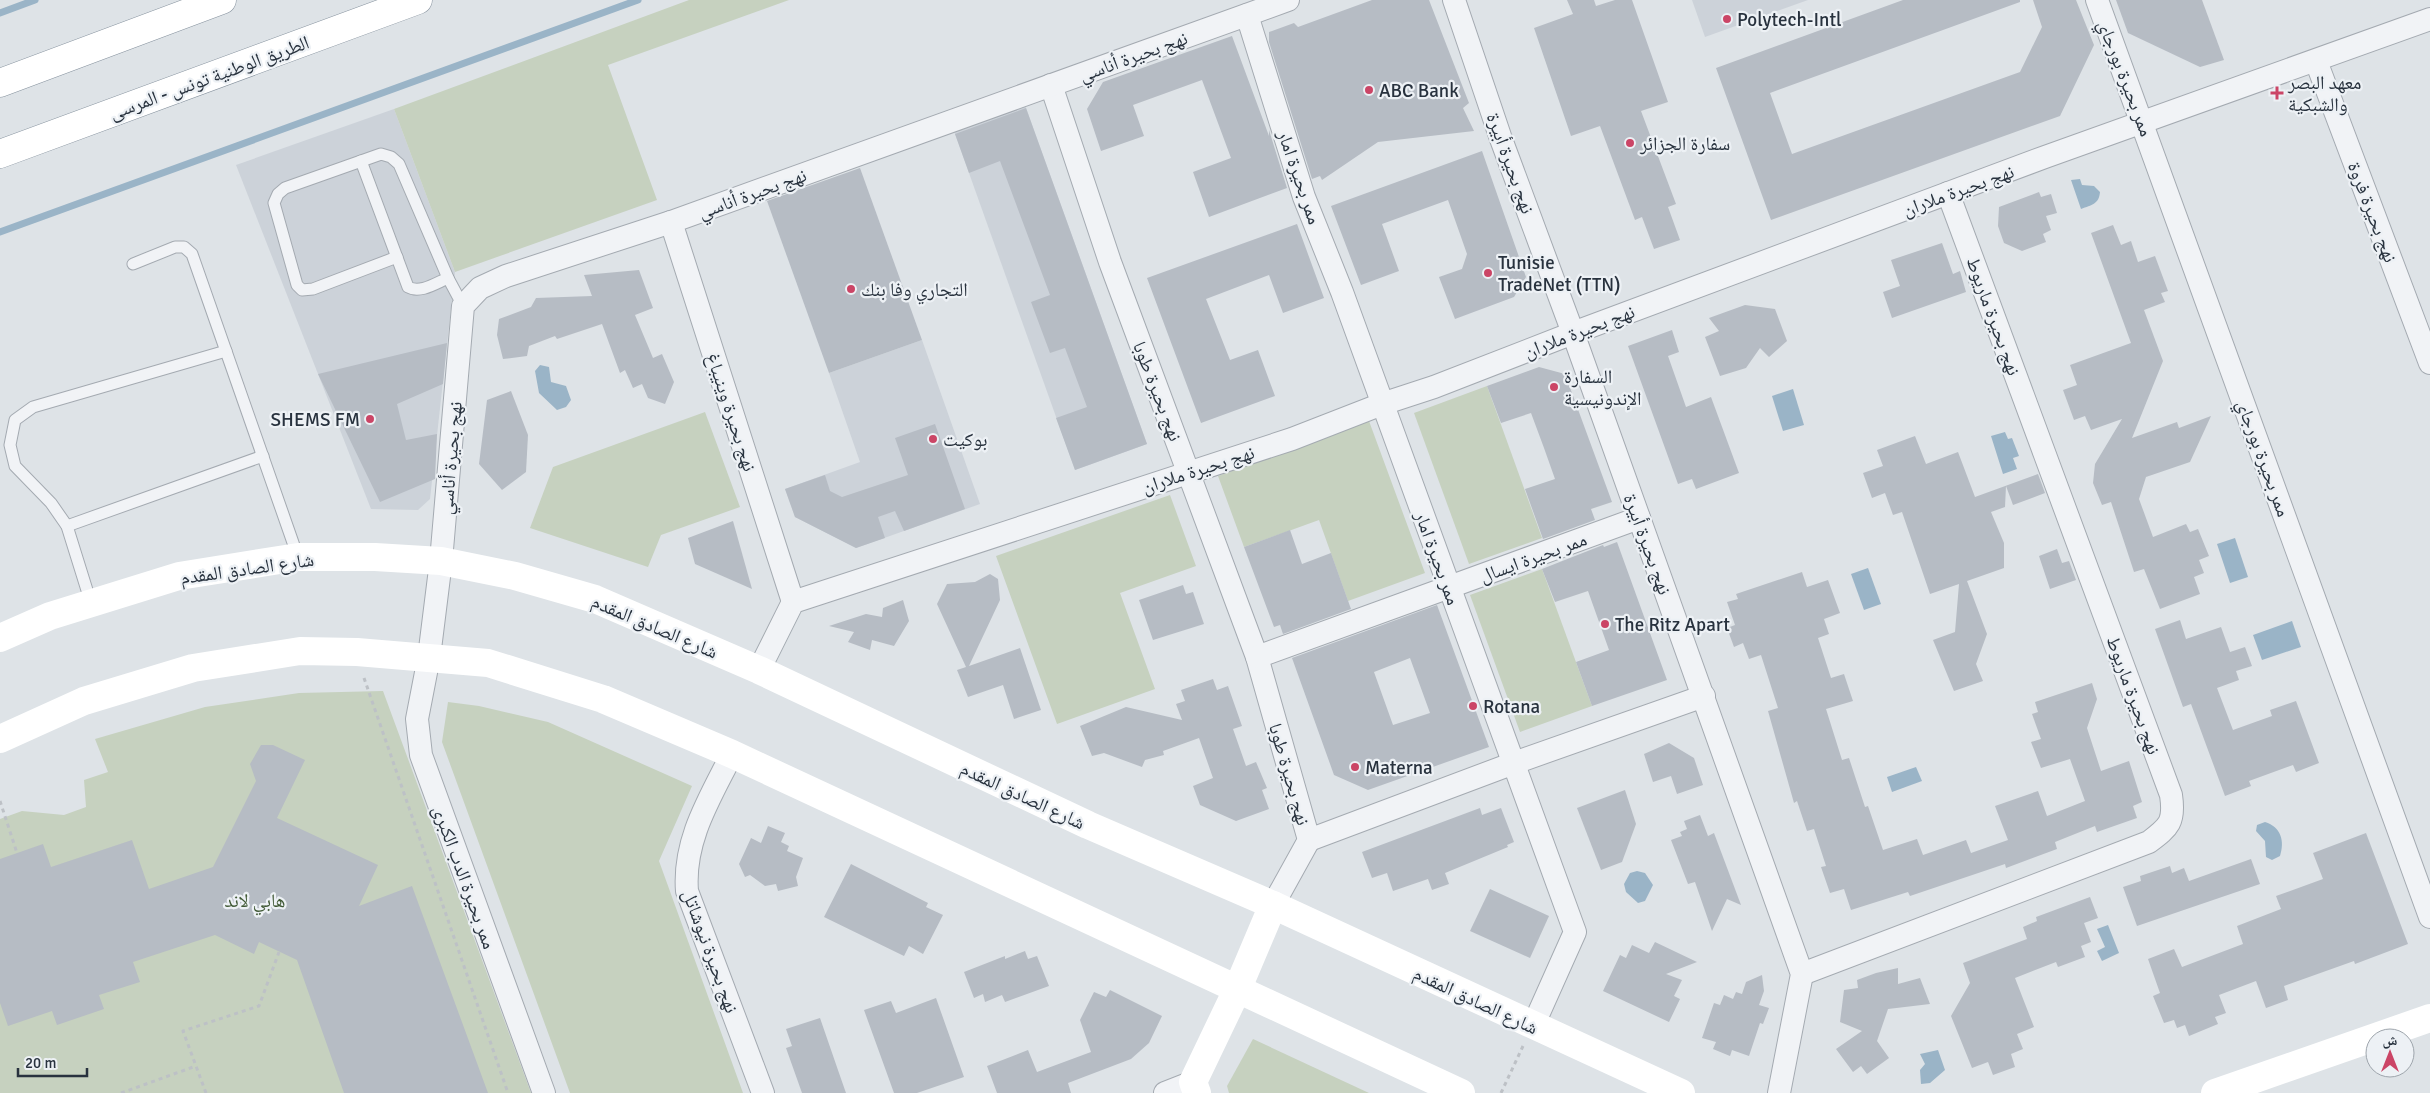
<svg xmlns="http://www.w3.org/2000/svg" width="2430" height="1093" font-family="Signika,'Noto Naskh Arabic',sans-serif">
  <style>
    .built { fill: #ccd2d9 }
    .green { fill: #c6d1bf }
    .water { fill: #9ab4c7 }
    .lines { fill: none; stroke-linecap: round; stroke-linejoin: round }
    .stream { stroke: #9ab4c7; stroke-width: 7 }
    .building { fill: #b6bcc4; fill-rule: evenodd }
    .lane-casing { stroke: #a4aab1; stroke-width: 13 }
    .street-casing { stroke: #a4aab1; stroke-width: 24 }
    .highway-casing { stroke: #86929e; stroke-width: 29 }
    .path { stroke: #bdc1c6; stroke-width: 3; stroke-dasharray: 4 4; stroke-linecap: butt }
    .lane { stroke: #f1f3f6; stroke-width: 11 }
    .street { stroke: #f1f3f6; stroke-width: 22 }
    .secondary { stroke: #fff; stroke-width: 28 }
    .highway { stroke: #fff; stroke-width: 28 }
    .poi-dot { fill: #cb4566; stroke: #edf1f5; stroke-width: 2 }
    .labels { text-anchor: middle; stroke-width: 4.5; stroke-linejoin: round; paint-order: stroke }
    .poi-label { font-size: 19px; fill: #28323e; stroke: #edf1f5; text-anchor: start }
    .street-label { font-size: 19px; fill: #28323e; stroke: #edf1f5 }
    .park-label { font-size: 19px; fill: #405935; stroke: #edf1f5 }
  </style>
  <rect width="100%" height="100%" fill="#dee3e7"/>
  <g class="built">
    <polygon points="1692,0 1808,0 1705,37"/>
    <polygon points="1025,105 1147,444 1075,470 954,131"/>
    <polygon points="394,109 455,272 430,499 418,510 371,509 236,165"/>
    <polygon points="922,340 980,504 856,548 795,517 785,489 860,462 829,373"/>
  </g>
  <g class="green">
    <polygon points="689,0 789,0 608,65 657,200 455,272 394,109"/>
    <polygon points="1487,386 1542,538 1469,564 1414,413"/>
    <polygon points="705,412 740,507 661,535 648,567 530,528 553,467"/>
    <polygon points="1369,421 1425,573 1348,601 1319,520 1244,547 1218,476"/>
    <polygon points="1170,495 1196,566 1120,593 1155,689 1057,724 996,556"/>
    <polygon points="1542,569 1592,706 1520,732 1470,595"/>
    <polygon points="383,691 531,1093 0,1093 0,819 22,811 64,815 86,807 84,780 108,772 95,739 205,707 299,693"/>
    <polygon points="448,702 479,706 548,722 692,786 659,861 743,1093 570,1093 442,742"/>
    <polygon points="1253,1039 1369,1093 1229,1093 1227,1086"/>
  </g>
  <g class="water">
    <path d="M2080 179 2082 185 2094 186 2100 192C2099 204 2092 205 2081 209L2071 180Z"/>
    <polygon points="540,365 549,367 551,382 566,386 571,400 566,407 557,410 539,393 535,371"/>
    <polygon points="1793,389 1804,425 1783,431 1772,396"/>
    <polygon points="2005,432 2008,439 2012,438 2019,456 2013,458 2017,469 2003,474 1991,436"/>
    <polygon points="2235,538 2248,577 2230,583 2217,544"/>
    <polygon points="1868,568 1881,604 1864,610 1851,574"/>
    <polygon points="2292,621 2301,647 2262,660 2253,635"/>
    <polygon points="1916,767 1922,781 1892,792 1887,777"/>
    <path d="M2265 822C2281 827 2285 841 2280 856L2272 860 2266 857 2265 841 2256 831 2257 825Z"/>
    <polygon points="1637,871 1645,873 1653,885 1645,901 1638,903 1626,892 1624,884 1630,873"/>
    <polygon points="2108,925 2119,953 2102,961 2097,951 2105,947 2097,929"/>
    <polygon points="1938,1050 1945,1070 1930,1083 1921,1084 1920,1070 1925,1064 1920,1054"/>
  </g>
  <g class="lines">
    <g class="stream">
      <polyline points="0,13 35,0"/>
      <polyline points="0,232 638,0"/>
    </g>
  </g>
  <g class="building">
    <polygon points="1372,0 1429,0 1469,103 1463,108 1474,131 1378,142 1322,180 1320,176 1312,179 1269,42 1269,32 1294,23 1298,27"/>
    <polygon points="1567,0 1594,0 1596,6 1615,0 1632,0 1668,102 1641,111 1676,204 1668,207 1680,240 1654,249 1642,217 1635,220 1600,126 1571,136 1534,28 1573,14"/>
    <polygon points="1903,0 2020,0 2020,2 1770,93 1792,154 2020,72 2042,27 2033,0 2076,0 2094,45 2060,116 1771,220 1716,68"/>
    <polygon points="2116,0 2202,0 2224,60 2200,67 2128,33"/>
    <polygon points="1232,36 1269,136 1269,130 1287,188 1209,217 1193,172 1231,158 1202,80 1133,105 1144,136 1101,151 1087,109 1103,82"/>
    <polygon points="1026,108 1147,444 1075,470 1056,418 1087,407 1065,348 1050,353 1031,302 1050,295 1000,161 969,173 955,134"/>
    <polygon points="1482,151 1526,277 1514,297 1455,319 1439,277 1462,269 1467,254 1448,200 1382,224 1399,271 1361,285 1331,206"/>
    <polygon points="860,168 922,340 829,373 767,201"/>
    <polygon points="2039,192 2041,197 2051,194 2057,213 2046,216 2051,230 2043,234 2046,242 2022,251 2004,243 1998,226 1999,207"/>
    <polygon points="1297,224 1324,298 1283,313 1269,275 1206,299 1230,360 1258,350 1275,396 1201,423 1147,278"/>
    <polygon points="2113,225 2121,245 2131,241 2138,262 2155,256 2168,291 2161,293 2165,302 2144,310 2163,361 2132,438 2177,422 2179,428 2211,416 2190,462 2146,477 2139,499 2153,537 2186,524 2190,532 2198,529 2209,556 2199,560 2204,573 2194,577 2200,594 2160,609 2144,569 2134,572 2111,502 2102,505 2093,483 2095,464 2122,419 2091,430 2085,416 2074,420 2063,390 2077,385 2070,365 2131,343 2091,233"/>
    <polygon points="1942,243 1953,274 1960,271 1966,292 1892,318 1883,292 1900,286 1891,260"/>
    <polygon points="639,270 653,308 635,315 653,358 662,354 674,382 665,404 648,398 642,384 633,388 625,370 620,373 602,324 557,339 555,336 529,346 527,356 503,359 497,335 499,319 531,307 536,298 592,296 584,275"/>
    <polygon points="1745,305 1775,309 1787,341 1769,357 1760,348 1746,368 1720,376 1705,337 1719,331 1709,318"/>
    <polygon points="1672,330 1679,352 1668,356 1686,407 1711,397 1739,473 1696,489 1692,479 1678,484 1628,346"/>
    <polygon points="447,343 443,384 397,404 406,440 437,434 435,479 380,502 318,374"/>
    <polygon points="1539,367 1565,374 1612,502 1591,509 1595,520 1543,539 1525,489 1555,479 1544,448 1531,413 1501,423 1487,386"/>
    <polygon points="511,391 528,435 526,472 502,490 479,464 487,400"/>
    <polygon points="935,424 965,509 904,531 895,511 878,517 885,538 856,548 795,517 785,489 825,475 830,491 842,497 908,475 895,438"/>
    <polygon points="1915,436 1926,464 1958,452 1975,497 2038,474 2045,493 2013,505 2006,486 2005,507 1991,512 2004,543 2004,568 1967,581 1987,634 1976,664 1983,681 1954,691 1933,640 1955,632 1959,584 1930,594 1902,512 1893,515 1885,493 1872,498 1863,473 1883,466 1877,450"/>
    <polygon points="733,521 752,589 695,564 688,538"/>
    <polygon points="1290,530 1302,564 1331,553 1351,609 1283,634 1280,625 1274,627 1244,547"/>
    <polygon points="1617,542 1667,680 1592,706 1576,662 1609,650 1588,591 1555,602 1542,569 1603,545 1604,547"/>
    <polygon points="2057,549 2062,563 2069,561 2076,580 2050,589 2039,556"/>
    <polygon points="1802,572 1807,587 1828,580 1840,613 1824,619 1829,634 1818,638 1831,678 1844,674 1853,701 1826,709 1842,760 1849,758 1865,807 1868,806 1883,850 1917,839 1923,855 1966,840 1971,853 2008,840 1995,806 2038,791 2047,816 2085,801 2070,759 2041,768 2031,742 2041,739 2032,714 2038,712 2035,702 2092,683 2097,699 2087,728 2101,771 2129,761 2142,802 2133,806 2137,818 2097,832 2095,826 2055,842 2057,849 2006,868 2005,864 1910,896 1908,892 1851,910 1844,889 1830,893 1821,867 1826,866 1814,829 1807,831 1797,801 1794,803 1768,711 1778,708 1761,655 1749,659 1743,643 1734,647 1727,628 1735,625 1727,602 1738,599 1736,594"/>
    <polygon points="990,574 998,579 1000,600 969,666 1020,648 1041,710 1014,719 1003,685 968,697 957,670 966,667 937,604 947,584 975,582"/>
    <polygon points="1183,585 1186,594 1193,592 1204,624 1153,640 1139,600"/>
    <polygon points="903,600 909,621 894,646 872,640 870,650 848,642 854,632 829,626 866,614 882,617 883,608"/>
    <path d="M1437 605 1489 747 1368 790 1334 775 1292 658ZM1410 658 1430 713 1393 725 1374 672Z"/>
    <polygon points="2180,620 2186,639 2221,627 2230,652 2245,647 2252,666 2236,671 2239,680 2217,688 2233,730 2272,716 2270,710 2296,701 2319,763 2296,772 2293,765 2249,781 2251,786 2225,796 2191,704 2183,707 2155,629"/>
    <polygon points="1213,679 1217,690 1228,686 1242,726 1233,729 1246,766 1256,762 1267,788 1262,790 1269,809 1236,821 1200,805 1193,786 1213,778 1199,738 1163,751 1164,755 1145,760 1142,767 1104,753 1092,756 1080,726 1126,707 1182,720 1176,704 1185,701 1181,690"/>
    <polygon points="1669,743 1694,758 1703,785 1677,794 1671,776 1653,782 1644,754"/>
    <polygon points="261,745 273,745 305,760 277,818 378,865 359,906 412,886 488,1093 344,1093 297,960 259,942 254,954 215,935 133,962 140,982 99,995 104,1009 57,1025 52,1011 8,1026 0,1003 0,859 43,844 51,867 132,840 149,889 213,867 256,781 250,764"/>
    <polygon points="1625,790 1636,824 1622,862 1601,870 1577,808"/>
    <polygon points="1480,808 1482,815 1501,808 1514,842 1507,845 1508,847 1445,873 1449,884 1432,890 1428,879 1393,891 1387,873 1372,878 1362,852"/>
    <polygon points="1700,815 1708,836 1714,833 1741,905 1727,899 1712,931 1695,882 1688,884 1671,840 1682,836 1680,832 1687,829 1684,821"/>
    <polygon points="768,826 785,833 781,842 789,846 787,851 803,858 796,877 798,886 778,891 776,884 765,886 750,875 745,877 739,864 751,838 761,843"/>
    <polygon points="2366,833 2408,944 2355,964 2354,961 2284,986 2288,1000 2266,1008 2256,981 2219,995 2226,1013 2215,1017 2218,1024 2189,1036 2185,1025 2177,1028 2174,1020 2164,1023 2153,996 2160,993 2148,959 2174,949 2182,967 2243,944 2237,926 2281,909 2276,896 2323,879 2313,853"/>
    <polygon points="2251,859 2260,884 2137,926 2123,887 2141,881 2140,876 2170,866 2172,873 2184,868 2189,881"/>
    <polygon points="851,864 928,903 926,907 943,915 923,954 909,946 904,956 824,917"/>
    <polygon points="1490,889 1549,916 1530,958 1470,931"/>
    <polygon points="2090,897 2098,918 2084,923 2091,942 2081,946 2085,957 2058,967 2056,962 2015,978 2034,1027 2017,1034 2023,1049 2011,1054 2015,1067 1993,1075 1988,1062 1972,1068 1951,1016 1970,983 1963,963 2027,939 2023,927 2037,921 2036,917"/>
    <polygon points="1655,942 1697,962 1666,974 1682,980 1674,996 1680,999 1669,1022 1603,991 1620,955 1626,958 1632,945 1649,953"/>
    <polygon points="1025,951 1028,959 1037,956 1049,986 1005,1002 1002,995 985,1002 983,994 974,998 964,972 1005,956 1005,959"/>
    <polygon points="1898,968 1898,984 1920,978 1930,1004 1888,1009 1877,1041 1889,1058 1867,1074 1861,1066 1853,1072 1836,1049 1862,1031 1840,1022 1844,990 1858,988 1857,980 1876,973"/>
    <polygon points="1762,975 1764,991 1759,1005 1769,1008 1763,1024 1760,1023 1749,1056 1732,1050 1730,1056 1713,1049 1716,1042 1702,1038 1714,1003 1720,1005 1724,995 1733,999 1736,992 1742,994 1746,982"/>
    <polygon points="1110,990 1162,1016 1149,1043 1131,1059 1068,1083 1071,1093 997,1093 987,1066 1028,1050 1037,1072 1091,1052 1080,1020 1094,992 1106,997"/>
    <polygon points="936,998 964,1077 917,1093 894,1093 864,1010 891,1001 896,1013"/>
    <polygon points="820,1018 839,1073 846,1093 802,1093 786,1048 792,1046 786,1029"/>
  </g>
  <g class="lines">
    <g class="lane-casing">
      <g id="lane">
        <path d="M361 161 408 287C420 294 436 283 448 278"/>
        <polyline points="397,257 313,289 302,290 297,285 274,203 278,194 285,188 381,154 391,157 399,164 448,278 463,306"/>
        <polyline points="133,264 175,247 184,247 192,254 298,557"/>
        <polyline points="67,526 263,456"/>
        <polyline points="91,603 67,526 51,503 15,466 10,445 15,420 33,407 226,351"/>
      </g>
    </g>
    <g class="street-casing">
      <g id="street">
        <polyline points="1454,0 1501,139 1573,333 1802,974 1779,1093"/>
        <polyline points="2097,0 2430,917"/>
        <polyline points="1247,15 1304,197 1342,292 1575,932 1533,1026"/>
        <polyline points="2316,61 2430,363"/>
        <polyline points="1051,85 1110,262 1257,657 1309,840 1514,763 1704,696"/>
        <polyline points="671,222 793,602"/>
        <polyline points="1257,657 1639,518"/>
        <polyline points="759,670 793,602 1292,439 1382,404 1434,387 1573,333 2045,157 2430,19"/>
        <path d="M732 754C710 798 683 840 687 891L763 1093"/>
        <polyline points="1273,905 1309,840"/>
        <path d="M1802 974 2149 842C2169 827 2175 822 2171 795L1948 193"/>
        <polyline points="544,1093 421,755 417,719 429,657 441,561 463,306 480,288 506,276 671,222 1288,0"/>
        <polyline points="1165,1093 1193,1082"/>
      </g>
    </g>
    <g class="highway-casing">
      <g id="highway">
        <polyline points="0,83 222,0"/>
        <polyline points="0,154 418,0"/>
      </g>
    </g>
    <g class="path">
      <polyline points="364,678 508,1093"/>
      <polyline points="0,801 17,853"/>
      <polyline points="121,1093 196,1066"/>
      <polyline points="206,1093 183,1031 259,1006 279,952"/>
      <polyline points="1501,1093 1523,1046"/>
    </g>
    <use href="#lane" class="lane"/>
    <use href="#street" class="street"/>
    <g class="secondary">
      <polyline points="0,638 50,616 179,576 298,557 375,557 441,561 515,576 595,599 759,670 1088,825 1273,905 1681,1093"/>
      <polyline points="0,739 84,701 193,668 300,651 357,652 488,663 603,699 732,754 1461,1093"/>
      <polyline points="1197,1093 1193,1082 1237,990 1273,905"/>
      <polyline points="2215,1093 2430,1018"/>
    </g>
    <use href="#highway" class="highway"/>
  </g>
  <g class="poi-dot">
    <circle cx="1727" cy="19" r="5"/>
    <circle cx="1369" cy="90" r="5"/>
    <path d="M2274.5 85.5h5v5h5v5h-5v5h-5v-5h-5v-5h5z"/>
    <circle cx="1630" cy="143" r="5"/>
    <circle cx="1488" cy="273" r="5"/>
    <circle cx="851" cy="289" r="5"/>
    <circle cx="1554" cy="387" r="5"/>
    <circle cx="370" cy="419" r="5"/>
    <circle cx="933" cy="439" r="5"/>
    <circle cx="1605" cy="624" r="5"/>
    <circle cx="1473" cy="706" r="5"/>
    <circle cx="1355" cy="767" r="5"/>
  </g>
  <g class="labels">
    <g class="poi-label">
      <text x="1737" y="26">Polytech-Intl</text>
      <text x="2288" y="89">معهد البصر<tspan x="2288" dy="22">والشبكية</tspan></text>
      <text x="1379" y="97">ABC Bank</text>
      <text x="1640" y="150">سفارة الجزائر</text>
      <text x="1498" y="269">Tunisie<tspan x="1498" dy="22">TradeNet (TTN)</tspan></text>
      <text x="861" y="296">التجاري وفا بنك</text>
      <text x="1564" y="383">السفارة<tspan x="1564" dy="22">الإندونيسية</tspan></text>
      <text x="360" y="426" text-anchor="end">SHEMS FM</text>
      <text x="943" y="446">بوكيت</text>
      <text x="1615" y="631">The Ritz Apart</text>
      <text x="1483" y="713">Rotana</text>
      <text x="1365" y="774">Materna</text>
    </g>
    <g class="street-label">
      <text transform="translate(1133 56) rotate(-20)" y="7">نهج بحيرة أناسي</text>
      <text transform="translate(209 77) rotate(-20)" y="7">الطريق الوطنية تونس - المرسى</text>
      <text transform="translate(2126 78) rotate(69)" y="7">ممر بحيرة بورجاي</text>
      <text transform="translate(1511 163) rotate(70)" y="7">نهج بحيرة أبيرة</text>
      <text transform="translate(1300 177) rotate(71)" y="7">ممر بحيرة امار</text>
      <text transform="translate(1958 190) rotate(-20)" y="7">نهج بحيرة ملاران</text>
      <text transform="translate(752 193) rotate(-20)" y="7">نهج بحيرة أناسي</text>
      <text transform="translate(2373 212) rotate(69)" y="7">نهج بحيرة فروة</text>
      <text transform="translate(1994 316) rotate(70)" y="7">نهج بحيرة ماريوط</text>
      <text transform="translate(1579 331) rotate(-21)" y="7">نهج بحيرة ملاران</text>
      <text transform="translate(1158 391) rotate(69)" y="7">نهج بحيرة طوبا</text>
      <text transform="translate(732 412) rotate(72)" y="7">نهج بحيرة وينيباغ</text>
      <text transform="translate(450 458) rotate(-85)" y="7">نهج بحيرة أناسي</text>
      <text transform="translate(2264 458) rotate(70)" y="7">ممر بحيرة بورجاي</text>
      <text transform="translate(1198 469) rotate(-18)" y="7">نهج بحيرة ملاران</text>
      <text transform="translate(1648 544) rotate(70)" y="7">نهج بحيرة أبيرة</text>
      <text transform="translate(1533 557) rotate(-20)" y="7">ممر بحيرة ايسال</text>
      <text transform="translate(1438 558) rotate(70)" y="7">ممر بحيرة امار</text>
      <text transform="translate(247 568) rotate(-8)" y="7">شارع الصادق المقدم</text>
      <text transform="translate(655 626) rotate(23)" y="7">شارع الصادق المقدم</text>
      <text transform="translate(2134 695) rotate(70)" y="7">نهج بحيرة ماريوط</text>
      <text transform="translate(1290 774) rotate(74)" y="7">نهج بحيرة طوبا</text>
      <text transform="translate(1023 795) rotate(25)" y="7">شارع الصادق المقدم</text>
      <text transform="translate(465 877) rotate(70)" y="7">ممر بحيرة الدب الكبرى</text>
      <text transform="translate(711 951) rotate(70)" y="7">نهج بحيرة نيوشاتل</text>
      <text transform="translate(1476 1000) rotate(25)" y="7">شارع الصادق المقدم</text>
    </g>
    <g class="park-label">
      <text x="255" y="907">هابي لاند</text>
    </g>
  </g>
  <g transform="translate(2390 1053)"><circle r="24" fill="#edf1f5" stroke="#9ea5ac"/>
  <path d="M0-4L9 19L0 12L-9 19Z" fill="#cb4566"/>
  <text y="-8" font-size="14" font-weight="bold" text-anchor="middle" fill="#28323e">ش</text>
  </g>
  <path d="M18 1068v8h69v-8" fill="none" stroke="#28323e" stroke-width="2.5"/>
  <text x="25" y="1068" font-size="15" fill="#28323e" stroke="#edf1f5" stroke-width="4" paint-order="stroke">20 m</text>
</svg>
